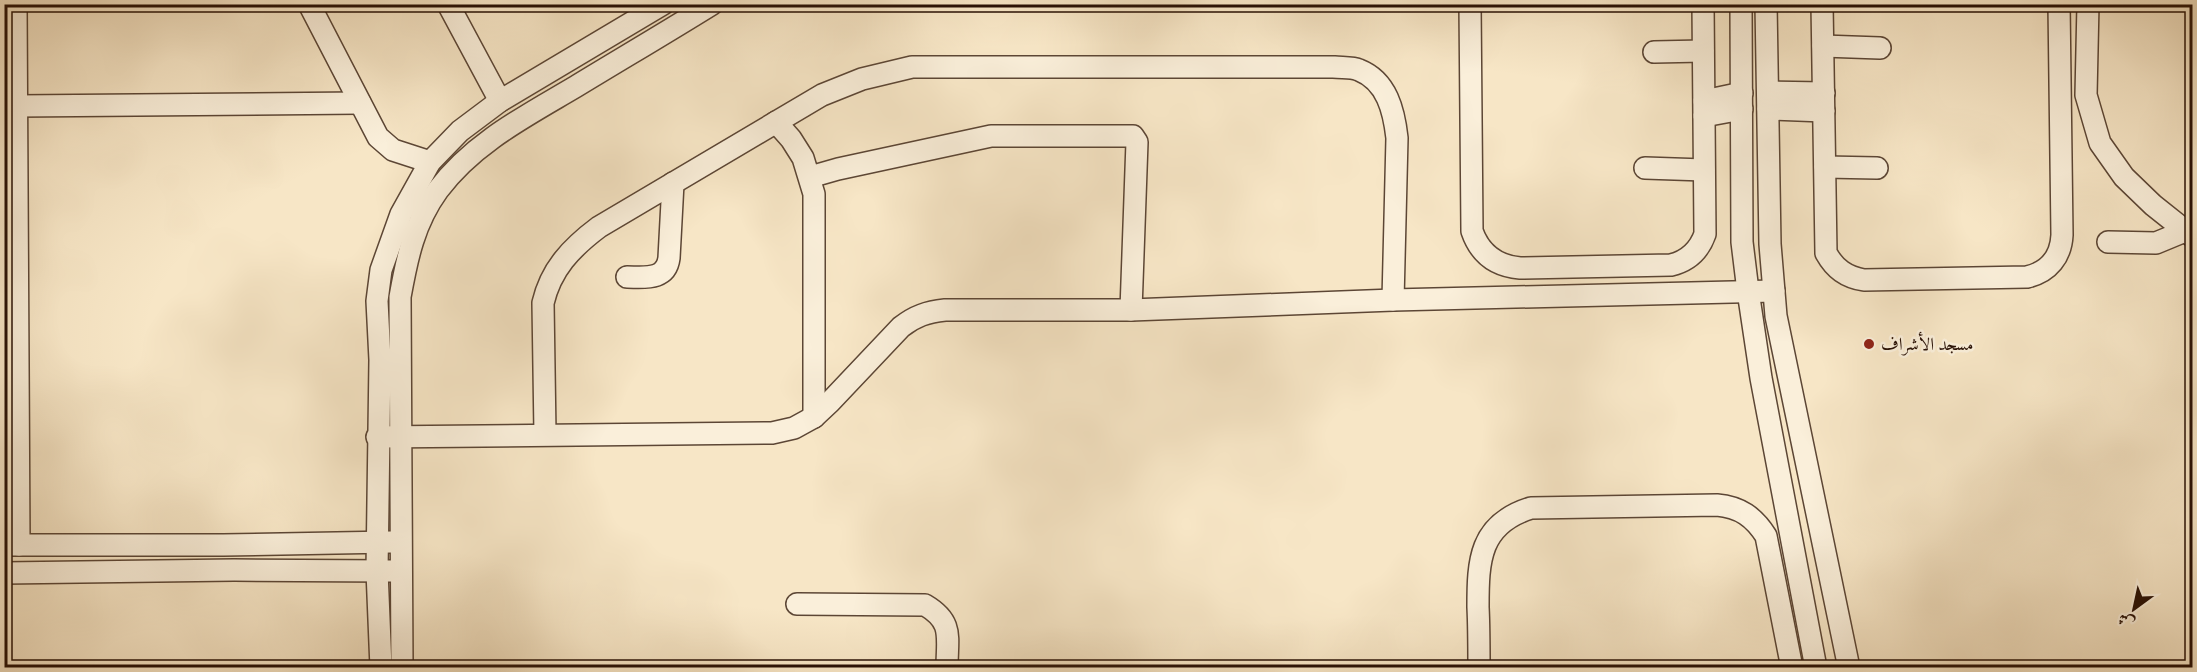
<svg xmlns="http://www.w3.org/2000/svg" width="2197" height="672" font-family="'Gentium Book Plus',Amiri,serif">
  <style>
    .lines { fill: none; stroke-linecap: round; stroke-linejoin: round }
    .minor-casing { stroke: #5c4635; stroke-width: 24 }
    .minor { stroke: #faefda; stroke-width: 21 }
    .poi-dot { fill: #8f2418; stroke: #faefda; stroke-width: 2 }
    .labels { text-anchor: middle; stroke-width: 5; stroke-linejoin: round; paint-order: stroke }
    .poi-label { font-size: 18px; fill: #281005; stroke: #faefda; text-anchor: start }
  </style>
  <rect width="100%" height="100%" fill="#f7e6c6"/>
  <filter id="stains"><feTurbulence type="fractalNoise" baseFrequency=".00333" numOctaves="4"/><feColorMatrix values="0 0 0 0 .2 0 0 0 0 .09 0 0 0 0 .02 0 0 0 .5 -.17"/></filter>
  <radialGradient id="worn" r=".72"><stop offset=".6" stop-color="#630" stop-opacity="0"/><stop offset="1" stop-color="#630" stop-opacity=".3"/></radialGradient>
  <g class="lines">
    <g class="minor-casing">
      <g id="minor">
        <polyline points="16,4 19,545"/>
        <polyline points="309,4 378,137 393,150 430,162"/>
        <polyline points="448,4 500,101"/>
        <path d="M1470 4 1472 231C1480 254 1496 266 1520 268L1671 265C1688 261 1699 251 1705 234L1703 4"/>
        <polyline points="1741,4 1742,242 1748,291 1761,378 1816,668"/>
        <polyline points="1766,4 1770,244 1776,316 1849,668"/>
        <path d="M1822 4 1826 253C1835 269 1846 277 1864 280L2027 277C2049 272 2061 256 2062 235L2059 4"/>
        <polyline points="2088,4 2086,95 2100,143 2124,177 2153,205 2192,236"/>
        <polyline points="1823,46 1880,48"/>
        <polyline points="1654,52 1703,51"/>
        <polyline points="1768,92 1824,93"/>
        <polyline points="1704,101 1742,93"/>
        <polyline points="17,106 360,103"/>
        <polyline points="1768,109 1824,111"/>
        <polyline points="1704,116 1742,109"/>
        <polyline points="776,122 791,139 803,158 814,194 814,417"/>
        <polyline points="1825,167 1877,168"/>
        <polyline points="1645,168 1704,170"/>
        <polyline points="810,177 838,169 991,136 1133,136 1137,142 1131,310"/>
        <polyline points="2108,242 2156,243 2185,231"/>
        <path d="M627 277C644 277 666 281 669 258L673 183"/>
        <path d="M545 434 543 303C551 269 571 248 599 227L822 95 862 79 912 67H1334C1342 68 1352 67 1359 70 1387 81 1394 111 1397 138L1393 300"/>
        <path d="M377 437 772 433 794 428 814 417 830 402 901 327C915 316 927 312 945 310H1131L1393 300 1774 291"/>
        <polyline points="4,545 223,545 391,542"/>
        <polyline points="4,573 234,570 391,571"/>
        <path d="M797 604 925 605C954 622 947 637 947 668"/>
        <polyline points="381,668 377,571 380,360 377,301 381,270 401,214 430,162 460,131 500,101 663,4"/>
        <path d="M402 668 400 297C407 258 414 223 438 190 473 143 526 116 575 87 621 59 667 32 712 4"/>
        <path d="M1479 668C1479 647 1479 627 1478 607 1478 561 1479 524 1531 508L1717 505C1740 507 1754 517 1766 536L1792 668"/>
      </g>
    </g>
    <use href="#minor" class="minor"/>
  </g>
  <circle class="poi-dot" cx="1869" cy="344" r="6"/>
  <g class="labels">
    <g class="poi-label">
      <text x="1881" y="350">مسجد الأشراف</text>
    </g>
  </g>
  <rect width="2197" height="672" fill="none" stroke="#f7e6c6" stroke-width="24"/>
  <rect x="6" y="6" width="2185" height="660" fill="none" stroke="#281005" stroke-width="3"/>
  <rect x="12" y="12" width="2173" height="648" fill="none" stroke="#281005" stroke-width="1.5"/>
  <g transform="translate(2134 609) rotate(213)" stroke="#faefda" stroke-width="4.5" paint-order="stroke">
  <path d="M0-4.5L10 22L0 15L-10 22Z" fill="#281005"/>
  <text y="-9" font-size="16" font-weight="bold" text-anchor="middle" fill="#281005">ش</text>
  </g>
  <rect width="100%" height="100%" filter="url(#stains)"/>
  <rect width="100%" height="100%" fill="url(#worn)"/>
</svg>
